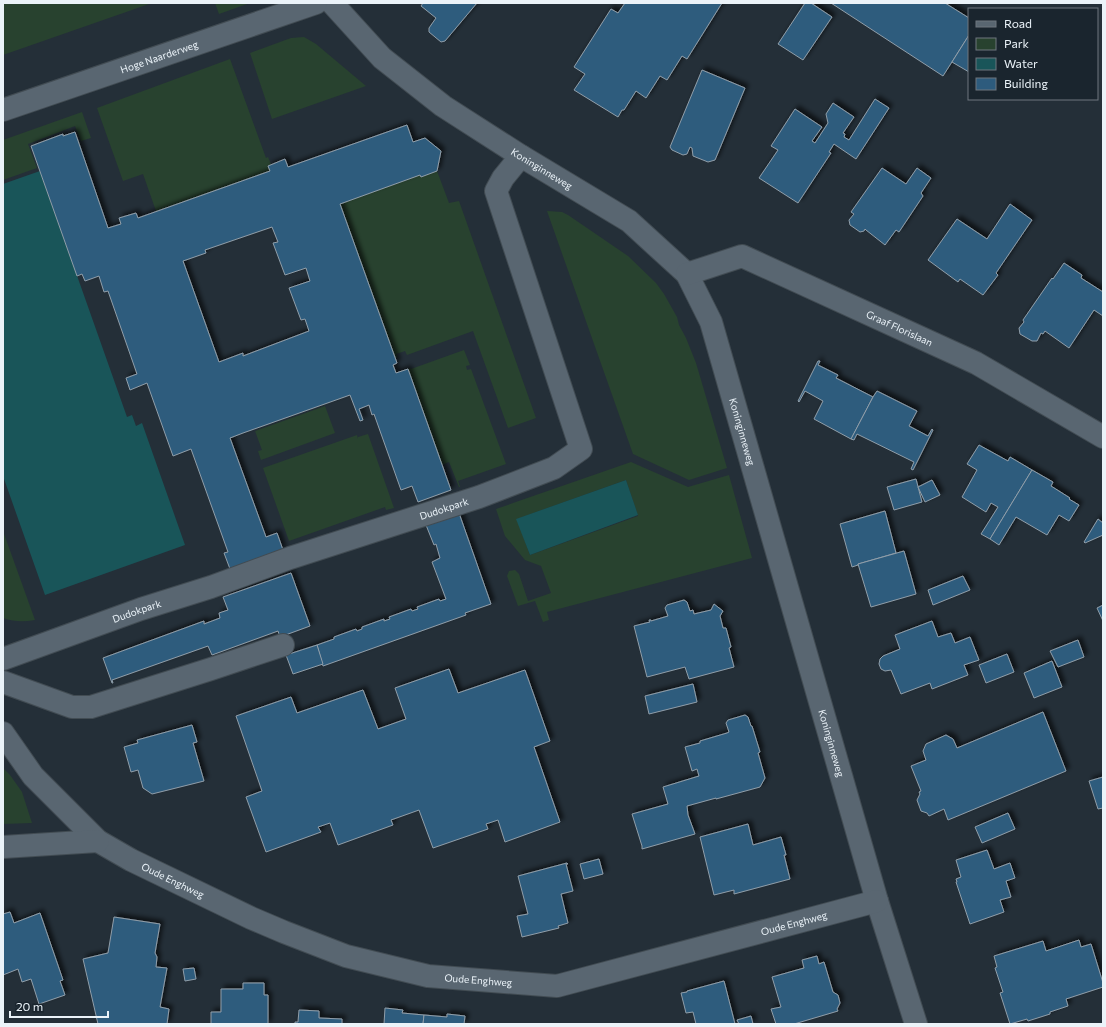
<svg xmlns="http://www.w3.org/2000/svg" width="1106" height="1027" font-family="Commissioner,sans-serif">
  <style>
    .green { fill: #28422f; fill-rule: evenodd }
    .water { fill: #195559 }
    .building { fill: #2d5b7d; stroke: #909ea9; fill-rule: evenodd; filter: url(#shadow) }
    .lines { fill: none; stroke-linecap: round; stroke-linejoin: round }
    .minor-casing { stroke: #424c53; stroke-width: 24 }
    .minor { stroke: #596671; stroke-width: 22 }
    .labels { text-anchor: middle; stroke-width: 3; stroke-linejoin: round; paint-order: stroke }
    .street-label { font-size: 10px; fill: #ebf3f9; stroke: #1a252e }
  </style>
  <defs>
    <filter id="shadow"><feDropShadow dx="3.5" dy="-3.5" stdDeviation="2" flood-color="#0009"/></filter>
  </defs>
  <rect width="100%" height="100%" fill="#242f38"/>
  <g class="green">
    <polygon points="3,3 152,3 3,55"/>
    <polygon points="215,3 250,3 219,14"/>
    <polygon points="304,37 316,44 366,86 272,119 250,53 291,38"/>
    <polygon points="230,59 266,158 268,157 271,164 268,166 270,171 156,211 143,174 123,181 97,108"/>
    <polygon points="82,112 91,138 81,141 75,126 28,144 37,168 3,180 3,140"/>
    <polygon points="437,171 449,203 459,201 536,418 508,428 473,331 407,355 405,351 396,354 397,357 395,358 340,204 420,175 421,177"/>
    <polygon points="547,211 562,212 568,215 628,256 656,283 664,294 677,317 679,325 686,338 696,363 727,468 689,480 633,454"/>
    <polygon points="464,350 470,365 466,366 467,370 471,369 506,464 458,481 460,487 459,487 449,462 442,465 408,369 410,368 411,369"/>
    <polygon points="325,406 335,433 261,460 258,451 262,450 255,431"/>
    <polygon points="368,434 394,508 386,510 385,507 289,541 263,468 357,435 358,439 358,437"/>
    <path d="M631 462 688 487 729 475 752 558 547 612 549 620 543 622 535 601 518 606 507 576 509 571 515 570 519 574 528 601 551 593 541 566 525 560 505 536 496 509ZM626 480 638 516 530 555 517 519Z"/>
    <path d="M3 531 35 620C24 622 14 622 3 618Z"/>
    <polygon points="3,768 10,775 22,792 32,823 3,824"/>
  </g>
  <g class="water">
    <polygon points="40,171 127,417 132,415 136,426 142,423 185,545 45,595 3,476 3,184"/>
    <polygon points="626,480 638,515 530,555 516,519"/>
  </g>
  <g class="building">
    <polygon points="423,3 477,3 445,41 441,42 429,32 429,28 436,18 421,6"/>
    <polygon points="625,3 722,3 687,59 682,56 667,80 660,76 646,98 636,91 624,110 622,110 618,117 574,90 585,74 574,67 611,9 618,13"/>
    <polygon points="805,3 811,3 832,17 803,60 778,44"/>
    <polygon points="831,3 945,3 969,18 969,35 943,76"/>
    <polygon points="969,35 969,72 952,62"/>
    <polygon points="702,70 745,88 715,160 708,162 693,156 692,148 690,147 687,154 683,155 672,150 670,147"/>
    <polygon points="875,99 889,108 856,159 834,144 829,152 831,153 798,203 759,178 778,150 771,146 795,109 822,127 812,141 815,143 828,123 826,114 833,103 854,117 843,133 845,134 844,137 849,140"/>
    <path d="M407 125 413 142 425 138 441 151 437 171 421 177 420 175 340 204 397 363 393 365 396 373 408 369 451 490 418 502 412 486 401 490 374 414 372 415 369 405 359 409 363 420 360 421 350 395 243 433 230 438 266 537 277 533 283 550 230 569 224 553 228 552 191 449 173 456 147 383 130 390 126 378 137 374 108 291 104 292 99 276 85 281 82 274 77 276 31 146 63 134V136L75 132 108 228 121 224 119 218 136 213 138 218 270 171 268 166 285 159 288 167ZM272 227 278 242 273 243 285 275 306 268 310 281 289 288 301 320 305 319 309 331 243 356V353L219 362 183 261 206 253 205 250Z"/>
    <polygon points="882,168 906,184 917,168 931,178 921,193 923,196 899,232 896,230 885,245 866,230 865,229 864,231 860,232 850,225 849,220 854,214 851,212"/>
    <polygon points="1010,204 1032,220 996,273 998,275 983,295 960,279 958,282 928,260 957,219 987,239"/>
    <polygon points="1064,263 1082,275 1081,278 1103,292 1103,316 1094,310 1069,348 1045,331 1043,334 1041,333 1037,341 1032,341 1020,334 1019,328 1024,322 1023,320 1052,278 1053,279"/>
    <polygon points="818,361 820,361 818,365 838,375 836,378 873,397 851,439 814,419 823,401 805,391 799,402 798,401"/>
    <polygon points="877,391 917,411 909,426 928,436 932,429 933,430 913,470 911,469 914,462 857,434 854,440 851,439 873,397"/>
    <polygon points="979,445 1008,461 1010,457 1032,470 990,539 981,534 998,507 991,503 986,512 962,497 977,470 967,464"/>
    <polygon points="1032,470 1053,482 1051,486 1070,498 1069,499 1079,505 1069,521 1059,515 1047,535 1016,517 999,545 990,539"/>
    <polygon points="916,479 922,502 894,510 887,487"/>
    <polygon points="932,480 940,495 925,502 918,487"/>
    <polygon points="885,511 896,553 858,564 858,565 852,567 840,524"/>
    <polygon points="459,513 491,604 465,613 466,615 323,666 317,645 334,639 334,637 356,629 357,631 362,629 362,627 384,619 384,621 390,619 389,617 411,609 412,611 418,609 417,607 439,599 440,601 446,599 432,562 440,558 436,544 434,545 426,525"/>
    <polygon points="1098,519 1103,523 1103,535 1085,543 1084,542"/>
    <polygon points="904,551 916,594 871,607 858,564"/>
    <polygon points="291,573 310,626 280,637 278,631 212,655 208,646 112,680 113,683 112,683 103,658 204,621 204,624 220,618 219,613 228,610 223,597"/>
    <polygon points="963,576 970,590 933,605 928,590"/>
    <polygon points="684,600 687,602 690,611 693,610 694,614 711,610 714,604 723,611 720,616 723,628 726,628 731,647 729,648 734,667 689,679 685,667 647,677 634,626 650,622 649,620 651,620 651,621 668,616 665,608 667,605"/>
    <polygon points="1103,605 1103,621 1097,608"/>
    <polygon points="932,621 938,637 951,633 955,643 970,637 979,660 964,665 968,675 932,689 930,683 901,694 891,670 885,671 881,669 879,664 880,659 883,656 900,649 895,635"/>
    <polygon points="1078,640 1084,657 1058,667 1050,651"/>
    <polygon points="317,645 323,664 293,674 286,655"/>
    <polygon points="1007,654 1014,672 986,683 979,665"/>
    <polygon points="1052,661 1062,687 1034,698 1024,673"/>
    <polygon points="449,669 458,693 525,670 550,741 534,747 560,822 505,842 498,820 486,824 488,829 433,848 419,810 391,820 393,825 338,845 330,823 318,827 321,832 266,852 246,797 262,791 236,716 291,697 297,713 363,690 378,729 406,719 395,688"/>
    <polygon points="693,684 697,702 649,714 645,696"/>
    <polygon points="1043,712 1066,771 948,820 944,809 929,816 927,813 921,811 917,800 920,794 919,792 921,791 911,766 926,760 923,751 926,744 946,735 953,739 957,748"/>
    <polygon points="745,715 748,717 751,726 752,726 760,752 758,753 765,778 760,787 716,799 716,798 687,806 688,815 695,834 642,849 642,846 632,814 668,804 663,787 699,776 697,769 692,771 685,747 700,743 700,741 727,733 729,732 726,723 728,720"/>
    <polygon points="192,725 197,742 193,743 204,781 152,794 143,788 138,770 131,772 124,747 138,743 137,740"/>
    <polygon points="1103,777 1103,808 1098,809 1089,781"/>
    <polygon points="1008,813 1015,829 982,843 975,827"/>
    <polygon points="748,824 753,845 781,837 786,855 784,855 790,879 734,894 734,890 714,895 700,837"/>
    <polygon points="987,850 994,869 1010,863 1015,878 1006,881 1011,897 1000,900 1004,912 970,924 956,882 957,882 956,879 961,877 956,860"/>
    <polygon points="599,859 603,874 584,879 580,864"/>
    <polygon points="567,863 568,864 566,864 573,891 561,894 568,923 558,926 559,928 522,937 517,916 528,914 518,876"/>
    <polygon points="10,912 14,923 40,913 63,980 60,981 65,995 39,1004 31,979 22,982 18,969 3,975 3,914"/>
    <polygon points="114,917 160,924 155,953 157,957 156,967 167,968 160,1007 169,1009 167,1024 98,1024 83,959 108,953"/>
    <polygon points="1079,940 1081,947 1091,944 1103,983 1103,987 1066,999 1068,1006 1050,1012 1050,1014 1028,1021 1027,1019 1010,1024 1000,993 1003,992 995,968 997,967 994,956 1043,941 1046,951"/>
    <polygon points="817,956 819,964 824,962 833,992 838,995 840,1003 837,1009 838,1011 794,1024 776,1024 771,1009 781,1007 772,977 804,968 802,960"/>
    <polygon points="194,968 196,979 185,981 183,969"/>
    <polygon points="724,981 735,1024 696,1024 693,1012 686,1013 681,993 687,992 687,991"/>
    <polygon points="243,983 264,983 264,995 268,995 268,1024 211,1024 211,1012 221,1012 221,989 243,989"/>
    <polygon points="385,1008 403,1010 402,1013 424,1015 423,1024 384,1024"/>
    <polygon points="299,1010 319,1011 319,1018 342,1019 342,1024 295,1024 295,1022 298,1022"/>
    <polygon points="447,1014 465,1016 464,1024 423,1024 424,1015 447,1017"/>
    <polygon points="751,1016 753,1024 739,1024 737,1020"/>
  </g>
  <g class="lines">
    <g class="minor-casing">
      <g id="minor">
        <path id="s1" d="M332 3 382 58 443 106 521 156 629 221 687 274 711 322 877 901 916 1024"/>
        <path id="s2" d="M3 110 316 3"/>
        <path id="s3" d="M687 274 742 256 976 363 1103 437"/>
        <path id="s4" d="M3 659 141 609 211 587 290 558 479 497 554 468 581 449 496 191 503 178 521 156"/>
        <polyline points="3,682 72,707 91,707 211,669 283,645"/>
        <path id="s5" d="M3 733 33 776 98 841 131 860 251 918 284 932 346 956 428 976 557 986 877 901"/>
        <polyline points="3,847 98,841"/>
      </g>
    </g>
    <use href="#minor" class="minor"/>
  </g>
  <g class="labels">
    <g class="street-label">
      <text dy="4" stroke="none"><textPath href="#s2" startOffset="165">Hoge Naarderweg</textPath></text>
      <text dy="4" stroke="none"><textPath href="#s1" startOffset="269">Koninginneweg</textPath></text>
      <text dy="4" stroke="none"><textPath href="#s3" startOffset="231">Graaf Florislaan</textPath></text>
      <text dy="4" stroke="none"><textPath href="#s1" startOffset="617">Koninginneweg</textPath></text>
      <text dy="4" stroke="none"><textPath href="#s4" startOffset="466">Dudokpark</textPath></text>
      <text dy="4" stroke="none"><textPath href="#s4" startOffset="142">Dudokpark</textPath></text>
      <text dy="4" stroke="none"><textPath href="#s1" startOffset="941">Koninginneweg</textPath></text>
      <text dy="4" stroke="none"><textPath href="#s5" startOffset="229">Oude Enghweg</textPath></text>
      <text dy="4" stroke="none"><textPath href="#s5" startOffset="877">Oude Enghweg</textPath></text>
      <text dy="4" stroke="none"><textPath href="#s5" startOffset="553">Oude Enghweg</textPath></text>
    </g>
  </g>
  <rect width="1106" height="1027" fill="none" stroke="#ebf3f9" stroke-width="8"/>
  <rect x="968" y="8" width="130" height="92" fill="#1a252e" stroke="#6e777f"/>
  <rect x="976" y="21" width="20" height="6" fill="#596671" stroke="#6e777f"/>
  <text x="1004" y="28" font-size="12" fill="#ebf3f9">Road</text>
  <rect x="976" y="38" width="20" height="12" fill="#28422f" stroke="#6e777f"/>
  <text x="1004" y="48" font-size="12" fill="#ebf3f9">Park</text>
  <rect x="976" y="58" width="20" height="12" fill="#195559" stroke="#6e777f"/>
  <text x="1004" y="68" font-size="12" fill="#ebf3f9">Water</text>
  <rect x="976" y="78" width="20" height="12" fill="#2d5b7d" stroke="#6e777f"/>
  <text x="1004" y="88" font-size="12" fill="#ebf3f9">Building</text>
  <path d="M10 1011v6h98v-6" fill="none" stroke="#ebf3f9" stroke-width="2"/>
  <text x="16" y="1011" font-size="12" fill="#ebf3f9" stroke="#1a252e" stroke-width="3" paint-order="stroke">20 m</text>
</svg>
